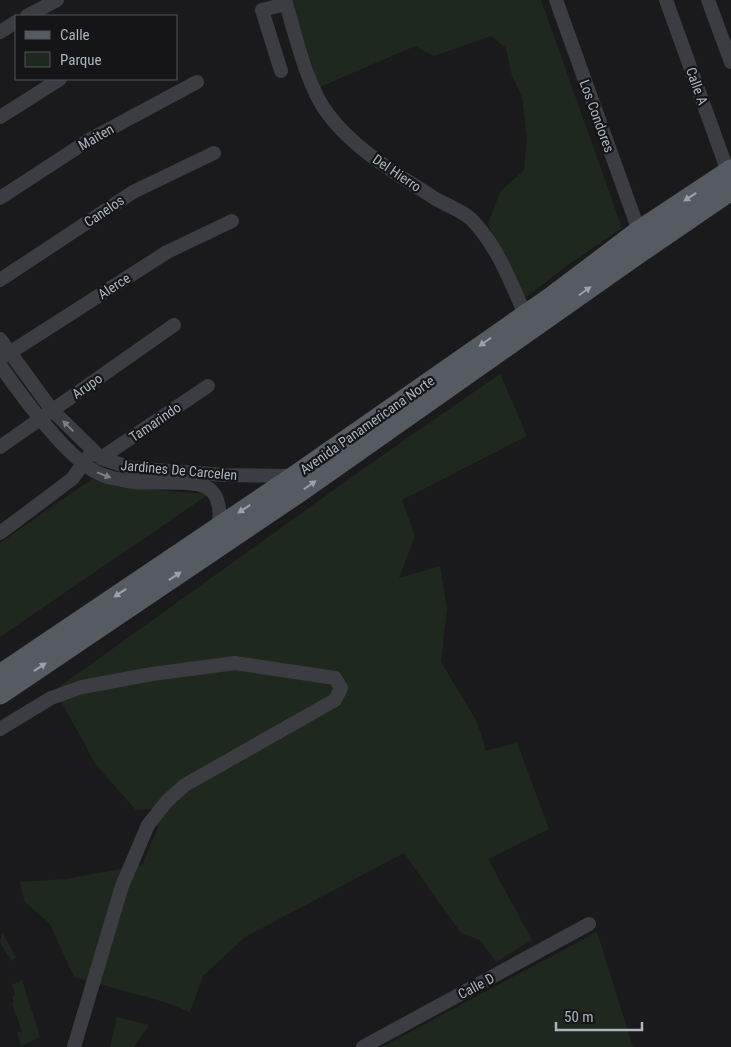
<svg xmlns="http://www.w3.org/2000/svg" width="731" height="1047" font-family="'Roboto Condensed',sans-serif">
  <style>
    .green { fill: #1f281f }
    .lines { fill: none; stroke-linecap: round; stroke-linejoin: round }
    .minor { stroke: #3b3d42; stroke-width: 14 }
    .primary { stroke: #565a61; stroke-width: 21 }
    .oneway { fill: #9ba2ab }
    .oneway2 { fill: #797e86 }
    .labels { text-anchor: middle; stroke-width: 4.5; stroke-linejoin: round; paint-order: stroke }
    .street-label { font-size: 14px; fill: #acb4bd; stroke: #151518 }
  </style>
  <rect width="100%" height="100%" fill="#1a1a1d"/>
  <g class="green">
    <polygon points="290,0 541,0 622,228 572,262 521,301 488,224 500,192 524,170 527,138 522,97 512,76 506,48 491,36 434,56 415,46 320,87"/>
    <polygon points="500,374 527,436 402,500 415,536 399,578 440,566 447,608 441,662 477,722 486,751 517,743 549,829 488,859 532,940 496,962 480,940 461,933 404,853 245,937 203,976 190,1012 168,1003 74,977 50,924 25,902 20,882 66,879 142,865 158,828 152,809 136,810 96,765 55,690 370,464"/>
    <polygon points="92,479 116,487 209,494 0,637 0,543"/>
    <polygon points="2,932 16,958 11,961 0,942"/>
    <polygon points="597,932 633,1047 382,1047"/>
    <polygon points="22,980 40,1037 21,1046 17,1033 22,1031 12,1004 14,1002 12,996 15,995 12,985"/>
    <polygon points="117,1017 149,1025 134,1047 110,1047"/>
  </g>
  <g class="lines">
    <g class="minor">
      <path d="M285 0C295 33 307 87 328 114 355 150 396 173 434 198 446 205 461 210 471 219 498 246 513 287 528 322"/>
      <polyline points="556,0 639,231"/>
      <polyline points="666,0 728,172"/>
      <polyline points="708,0 731,62"/>
      <polyline points="27,16 57,0"/>
      <polyline points="0,32 16,22"/>
      <polyline points="281,71 262,10 286,4"/>
      <polyline points="0,117 60,79"/>
      <polyline points="0,198 89,140 197,82"/>
      <polyline points="0,280 133,192 214,153"/>
      <polyline points="0,339 52,410 101,458 131,468 224,475 294,476"/>
      <polyline points="3,357 167,252 232,221"/>
      <path d="M0 365C21 395 65 455 96 472 107 478 120 480 133 482 153 484 191 479 208 488 220 495 221 515 218 526"/>
      <polyline points="0,447 174,325"/>
      <polyline points="101,458 208,386"/>
      <polyline points="0,533 72,479 89,456"/>
      <polyline points="0,729 51,698 82,687 152,674 235,663 335,678 341,688 335,700 185,785 167,801 148,825 122,886 74,1047"/>
      <polyline points="363,1047 589,924"/>
    </g>
    <g class="primary">
      <polyline points="0,675 295,476 553,296 639,231 731,170"/>
      <polyline points="0,694 302,490 639,253 731,190"/>
    </g>
  </g>
  <defs><path id="oneway-solid" d="M-6-.8H1V-3.2L6.5 0L1 3.2V.8H-6Z" transform="scale(1.25)"/></defs>
  <g class="oneway">
    <use href="#oneway-solid" transform="translate(690 197) rotate(147)"/>
    <use href="#oneway-solid" transform="translate(585 291) rotate(-35)"/>
    <use href="#oneway-solid" transform="translate(485 342) rotate(145)"/>
    <use href="#oneway-solid" transform="translate(310 485) rotate(-35)"/>
    <use href="#oneway-solid" transform="translate(244 509) rotate(147)"/>
    <use href="#oneway-solid" transform="translate(175 576) rotate(-34)"/>
    <use href="#oneway-solid" transform="translate(120 593) rotate(146)"/>
    <use href="#oneway-solid" transform="translate(40 667) rotate(-34)"/>
  </g>
  <g class="oneway2">
    <use href="#oneway-solid" transform="translate(68 426) rotate(-135)"/>
    <use href="#oneway-solid" transform="translate(104 475) rotate(21)"/>
  </g>
  <g class="labels">
    <g class="street-label">
      <text transform="translate(697 86) rotate(70)" y="5">Calle A</text>
      <text transform="translate(597 116) rotate(70)" y="5">Los Condores</text>
      <text transform="translate(96 137) rotate(-30)" y="5">Maiten</text>
      <text transform="translate(397 173) rotate(34)" y="5">Del Hierro</text>
      <text transform="translate(104 211) rotate(-34)" y="5">Canelos</text>
      <text transform="translate(114 286) rotate(-33)" y="5">Alerce</text>
      <text transform="translate(87 386) rotate(-35)" y="5">Arupo</text>
      <text transform="translate(155 422) rotate(-34)" y="5">Tamarindo</text>
      <text transform="translate(367 425) rotate(-35)" y="5">Avenida Panamericana Norte</text>
      <text transform="translate(179 470) rotate(5)" y="5">Jardines De Carcelen</text>
      <text transform="translate(476 986) rotate(-28)" y="5">Calle D</text>
    </g>
  </g>
  <rect x="15" y="15" width="162" height="65" fill="#151518" stroke="#51555a"/>
  <rect x="25" y="31" width="25" height="8" fill="#565a61" stroke="#51555a"/>
  <text x="60" y="40" font-size="15" fill="#acb4bd">Calle</text>
  <rect x="25" y="52" width="25" height="15" fill="#1f281f" stroke="#51555a"/>
  <text x="60" y="65" font-size="15" fill="#acb4bd">Parque</text>
  <path d="M556 1022v8h86v-8" fill="none" stroke="#acb4bd" stroke-width="2.5"/>
  <text x="564" y="1022" font-size="15" fill="#acb4bd" stroke="#151518" stroke-width="4" paint-order="stroke">50 m</text>
</svg>
